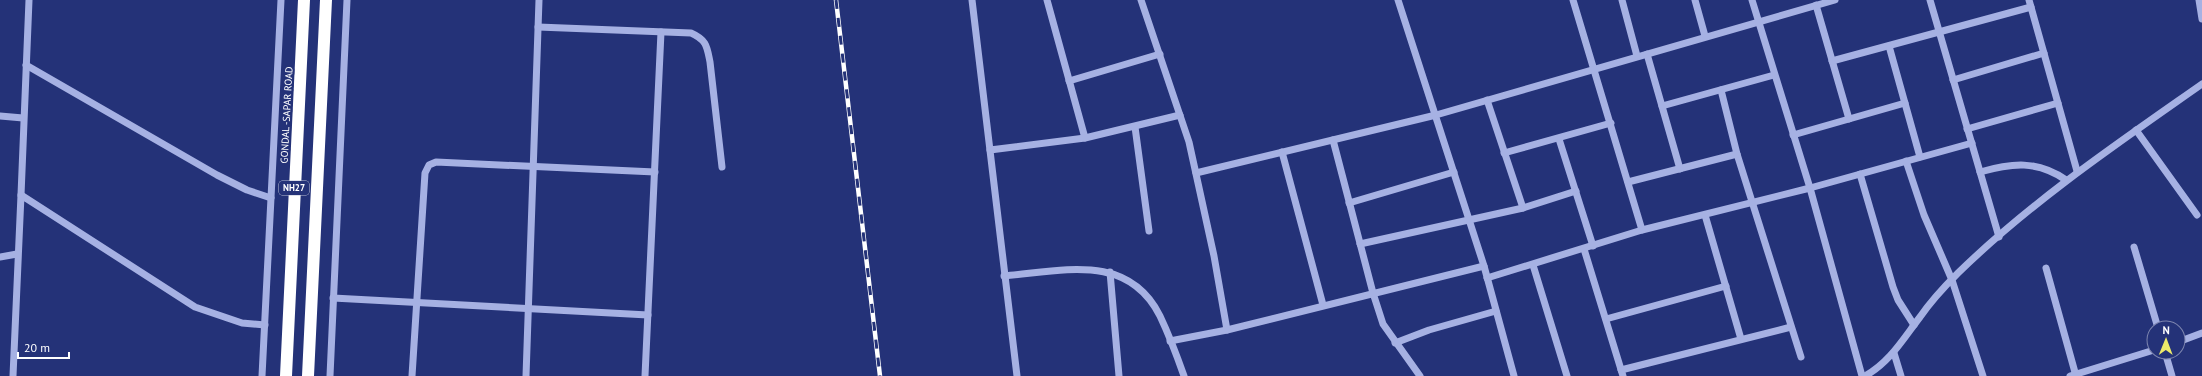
<svg xmlns="http://www.w3.org/2000/svg" width="2202" height="376" font-family="'PT Sans',sans-serif">
  <style>
    .lines { fill: none; stroke-linecap: round; stroke-linejoin: round }
    .minor { stroke: #a6b1e3; stroke-width: 7 }
    .highway { stroke: #fff; stroke-width: 12 }
    .rail-casing { stroke: #fff; stroke-width: 4.5 }
    .rail { stroke: #243278; stroke-width: 3; stroke-dasharray: 9; stroke-linecap: butt }
    .labels { text-anchor: middle; stroke-width: 4; stroke-linejoin: round; paint-order: stroke }
    .shield { fill: #243278; stroke: #bdc2d6; stroke-width: 1 }
    .shield-label { font-size: 9px; font-weight: bold; fill: #fff }
    .street-label { font-size: 10px; fill: #fff; stroke: #243278 }
  </style>
  <rect width="100%" height="100%" fill="#243278"/>
  <g class="lines">
    <g class="minor">
      <polyline points="972,0 1017,376"/>
      <polyline points="1047,0 1085,138"/>
      <polyline points="1141,0 1189,142 1214,256 1227,330"/>
      <polyline points="1398,0 1484,266 1514,376"/>
      <polyline points="1573,0 1642,230"/>
      <polyline points="1622,0 1637,56"/>
      <polyline points="1695,0 1705,36"/>
      <polyline points="1930,0 1999,237"/>
      <polyline points="2029,0 2077,171"/>
      <polyline points="2199,0 2202,19"/>
      <polyline points="1816,5 1849,119"/>
      <path d="M538 27 691 33C707 40 707 47 710 62L722 167"/>
      <polyline points="1889,46 1920,157"/>
      <polyline points="1647,54 1680,169"/>
      <polyline points="1832,61 2031,7"/>
      <polyline points="26,65 217,175 247,190 271,198"/>
      <polyline points="1953,80 2044,53"/>
      <polyline points="1069,81 1160,54"/>
      <polyline points="1721,90 1737,154 1801,357"/>
      <polyline points="1487,100 1523,208"/>
      <polyline points="1662,106 1774,75"/>
      <polyline points="0,116 23,118"/>
      <polyline points="1135,127 1149,231"/>
      <polyline points="1967,129 2058,103"/>
      <polyline points="2136,130 2197,215"/>
      <polyline points="1793,135 1905,103"/>
      <polyline points="1559,139 1593,246"/>
      <polyline points="1333,140 1373,293 1383,324 1420,376"/>
      <polyline points="990,150 1085,138 1180,115"/>
      <polyline points="1282,152 1323,305"/>
      <polyline points="1504,153 1611,123"/>
      <polyline points="1906,161 1924,215 1952,280 1983,376"/>
      <path d="M1980 172C2012 163 2037 160 2066 180"/>
      <polyline points="1196,173 1436,115 1835,0"/>
      <polyline points="1860,174 1893,287 1898,300 1914,325"/>
      <polyline points="1628,182 1737,154"/>
      <polyline points="21,195 29,0"/>
      <polyline points="1349,203 1454,172"/>
      <polyline points="1705,215 1741,339"/>
      <polyline points="1360,244 1523,208 1576,191"/>
      <polyline points="2134,247 2158,328"/>
      <polyline points="1584,249 1623,376"/>
      <polyline points="0,257 17,254"/>
      <polyline points="1533,265 1567,376"/>
      <polyline points="2046,268 2076,376"/>
      <polyline points="1110,272 1119,376"/>
      <path d="M1004 276C1062 271 1128 252 1160 316 1169 335 1177 356 1184 376"/>
      <polyline points="1487,278 1642,230 1810,188 1752,0"/>
      <polyline points="333,298 648,315"/>
      <polyline points="1606,319 1726,286"/>
      <polyline points="1170,341 1227,330 1484,266"/>
      <polyline points="2178,342 2202,333"/>
      <polyline points="1395,343 1429,330 1496,311"/>
      <polyline points="2165,352 2172,376"/>
      <polyline points="1894,353 1901,376"/>
      <polyline points="1621,370 1791,327"/>
      <polyline points="13,376 21,195 195,307 242,323 265,325"/>
      <polyline points="262,376 281,0"/>
      <polyline points="330,376 347,0"/>
      <polyline points="412,376 425,173 429,165 436,162 655,172"/>
      <polyline points="526,376 539,0"/>
      <polyline points="645,376 661,32"/>
      <polyline points="1862,376 1810,188 1972,143"/>
      <path d="M1865 376C1890 362 1903 339 1920 317 1931 301 1944 287 1958 273 2032 201 2118 143 2202 84"/>
      <polyline points="2070,376 2154,350"/>
    </g>
    <g class="highway">
      <polyline points="286,376 304,0"/>
      <polyline points="308,376 326,0"/>
    </g>
    <g class="rail-casing">
      <polyline id="rail" points="836,0 880,376"/>
    </g>
    <use href="#rail" class="rail"/>
  </g>
  <g class="labels">
    <rect class="shield" x="279" y="181" width="30" height="14" rx="3"/>
    <g class="shield-label">
      <text x="294" y="191">NH27</text>
    </g>
    <g class="street-label">
      <text transform="translate(286 115) rotate(-87)" y="4">GONDAL -SAPAR ROAD</text>
    </g>
  </g>
  <g transform="translate(2166 340) rotate(1)"><circle r="19" fill="#243278" stroke="#7c84ae"/>
  <path d="M0-3L7 15L0 10L-7 15Z" fill="#edea6a"/>
  <text y="-6" font-size="11" font-weight="bold" text-anchor="middle" fill="#ffffff">N</text>
  </g>
  <path d="M18 352v6h51v-6" fill="none" stroke="#ffffff" stroke-width="2"/>
  <text x="24" y="352" font-size="12" fill="#ffffff" stroke="#243278" stroke-width="3" paint-order="stroke">20 m</text>
</svg>
